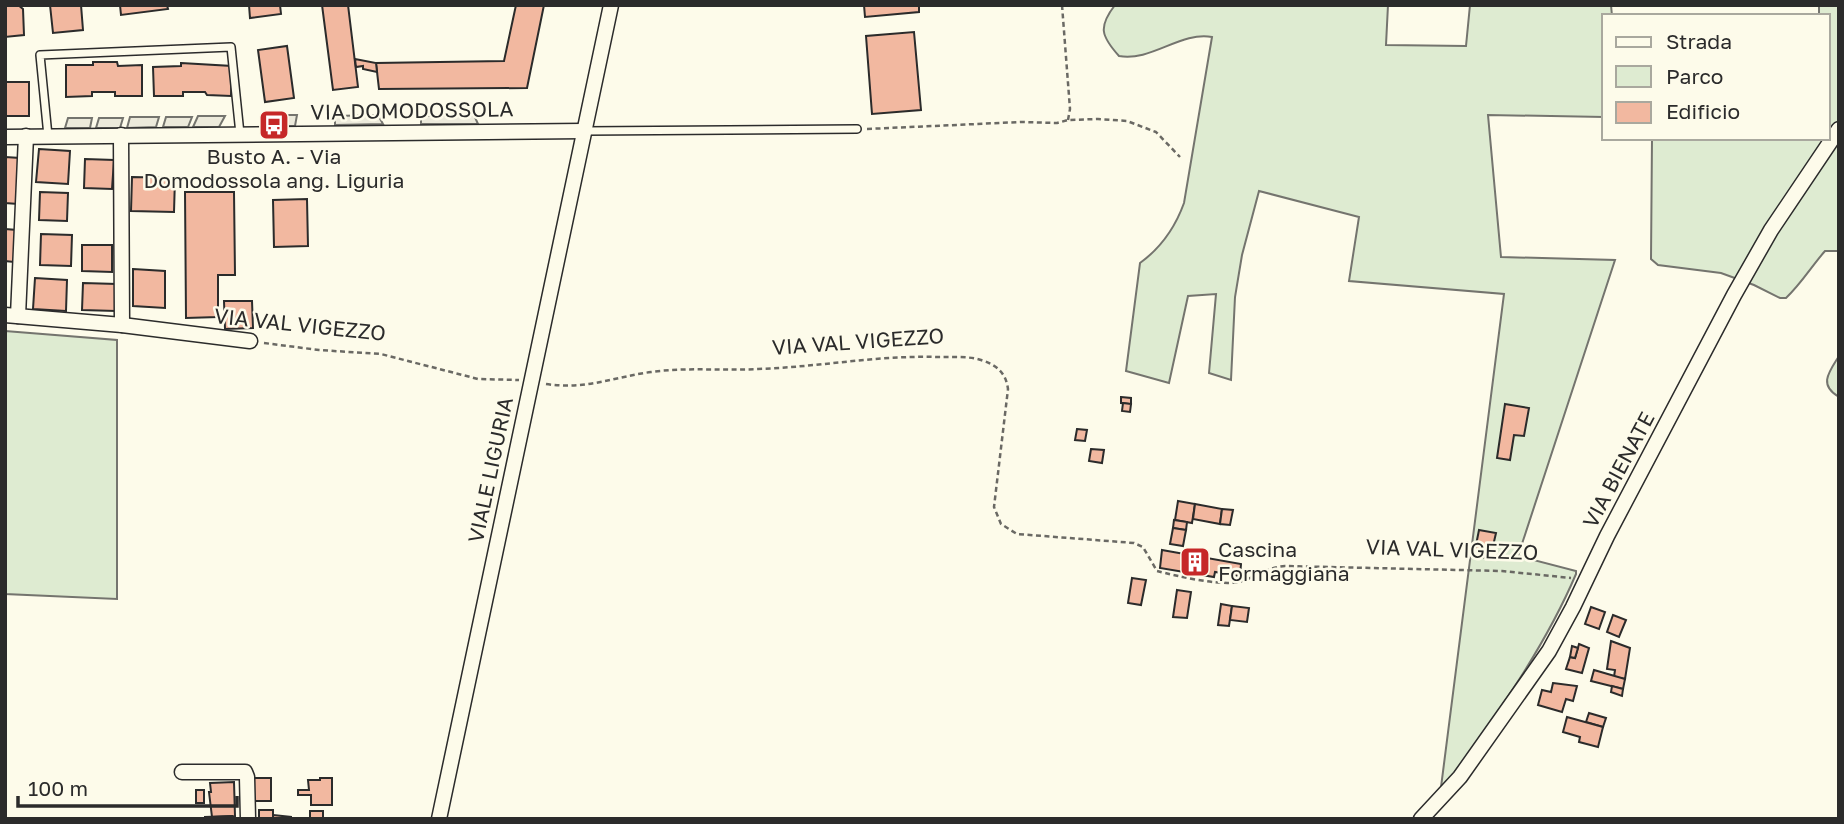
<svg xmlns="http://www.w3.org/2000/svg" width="1844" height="824" font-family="'Golos Text',sans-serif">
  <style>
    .green { fill: #deebd1; stroke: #74746e; stroke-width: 2 }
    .parking { fill: #eceadb; stroke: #74746e; stroke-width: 2 }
    .building { fill: #f2b8a0; stroke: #2b2b2b; stroke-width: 2 }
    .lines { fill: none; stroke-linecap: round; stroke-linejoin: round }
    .service-casing { stroke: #2b2b2b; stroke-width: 10 }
    .minor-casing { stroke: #2b2b2b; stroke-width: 17 }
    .path { stroke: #6a6964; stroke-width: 2.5; stroke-dasharray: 5 3.5; stroke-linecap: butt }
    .service { stroke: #fdfbea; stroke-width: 7 }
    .minor { stroke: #fdfbea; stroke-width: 14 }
    .labels { text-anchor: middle; stroke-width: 5; stroke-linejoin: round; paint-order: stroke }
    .street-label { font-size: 21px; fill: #2b2b2b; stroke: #fdfbea }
    .poi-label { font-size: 21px; fill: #2b2b2b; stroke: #fdfbea }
  </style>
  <rect width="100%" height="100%" fill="#fdfbea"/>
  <g class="green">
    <path d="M1115 5H1388L1386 45 1466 46 1470 5H1611L1612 16H1604V117L1488 115 1501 257 1615 260 1518 556 1576 571V574C1542 654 1490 723 1440 795L1504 294 1349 281 1359 217 1259 191 1242 255 1235 297 1231 380 1209 373 1216 294 1188 296 1169 383 1126 371 1140 263C1162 247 1175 228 1184 203L1212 37C1181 31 1151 62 1119 56 1101 36 1098 27 1115 5Z"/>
    <path d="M1819 5H1839V251H1825C1811 267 1801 284 1786 298H1780L1754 285 1721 273 1658 265 1651 259 1652 138H1828V16H1819Z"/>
    <polygon points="5,331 117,340 117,599 5,594"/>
    <path d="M1839 356V397C1818 385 1829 372 1839 356Z"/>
  </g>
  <g class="parking">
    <polygon points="279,115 297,115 295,126 276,126"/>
    <polygon points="378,115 383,124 335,125 335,116"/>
    <polygon points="474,115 478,124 421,124 421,116"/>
    <polygon points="198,116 225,116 219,127 193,127"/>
    <polygon points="130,117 159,117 156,127 127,128"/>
    <polygon points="166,117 192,117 188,127 163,127"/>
    <polygon points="68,118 92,118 90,128 65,128"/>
    <polygon points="99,118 123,118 120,128 96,128"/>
  </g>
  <g class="building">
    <polygon points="5,5 18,5 23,9 24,35 5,37"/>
    <polygon points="50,5 81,5 83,30 53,33"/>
    <polygon points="120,5 167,5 168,9 121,15"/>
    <polygon points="249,5 280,5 281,14 250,18"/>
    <polygon points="322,5 348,5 358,87 333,90"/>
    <polygon points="516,5 544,5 527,88 379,89 376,63 504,61"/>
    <polygon points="864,5 919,5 919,12 865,17"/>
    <polygon points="914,32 921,110 872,114 866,36"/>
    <polygon points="287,46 294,98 265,102 258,50"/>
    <polygon points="355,59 376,63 377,72 363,69 363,66 356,67"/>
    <polygon points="93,62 117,62 118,66 142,65 142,96 115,96 115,92 92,92 92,96 66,97 66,65 93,65"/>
    <polygon points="181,63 232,66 231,96 207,95 205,92 183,92 183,96 154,96 153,67 181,66"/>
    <rect x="5" y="82" width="24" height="34"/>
    <polygon points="39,149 70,151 68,184 36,182"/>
    <polygon points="5,157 20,158 18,204 5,203"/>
    <polygon points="85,159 114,160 112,189 84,188"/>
    <polygon points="132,177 175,178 174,212 131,211"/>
    <polygon points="40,192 68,193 67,221 39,220"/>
    <polygon points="185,192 234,192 235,275 218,275 218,317 186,318"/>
    <polygon points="307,199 308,246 274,247 273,200"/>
    <polygon points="5,229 17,230 14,262 5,261"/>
    <polygon points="41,234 72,235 71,266 40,265"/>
    <polygon points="82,245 112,245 112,272 82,271"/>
    <polygon points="133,269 165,271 165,308 133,306"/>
    <polygon points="35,278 67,280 66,311 33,309"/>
    <polygon points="83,283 117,284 116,311 82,310"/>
    <polygon points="224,301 252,301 253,328 225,329"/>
    <polygon points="1121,397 1131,398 1131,404 1121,403"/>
    <polygon points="1123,403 1131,404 1130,412 1122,411"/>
    <polygon points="1505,404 1529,408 1524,436 1514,435 1510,460 1497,458"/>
    <polygon points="1077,429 1087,430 1085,441 1075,440"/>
    <polygon points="1091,449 1104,450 1102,463 1089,461"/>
    <polygon points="1178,501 1195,504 1192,523 1175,520"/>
    <polygon points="1195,504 1222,509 1220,524 1193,519"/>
    <polygon points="1222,509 1233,510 1230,525 1220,524"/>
    <polygon points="1174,520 1187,522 1186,530 1173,528"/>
    <polygon points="1173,528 1186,530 1183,546 1170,544"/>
    <polygon points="1479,530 1496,533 1490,559 1474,555"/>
    <polygon points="1162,550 1241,564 1240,576 1215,572 1214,577 1160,568"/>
    <polygon points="1132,578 1146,580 1141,605 1128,603"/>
    <polygon points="1177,590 1191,592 1187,618 1173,617"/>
    <polygon points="1221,604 1232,606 1229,626 1218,625"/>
    <polygon points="1232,606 1249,608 1247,622 1230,620"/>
    <polygon points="1591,607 1605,612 1599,629 1585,624"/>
    <polygon points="1613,615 1626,620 1619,637 1607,632"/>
    <polygon points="1611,641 1630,648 1625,679 1614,677 1615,670 1607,669"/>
    <polygon points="1579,644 1589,648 1582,673 1566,669 1570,657 1575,658"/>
    <polygon points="1572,646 1578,648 1575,658 1570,657"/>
    <polygon points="1594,670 1625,679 1623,689 1591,681"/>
    <polygon points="1553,683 1577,686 1573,701 1566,699 1562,712 1538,705 1542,690 1551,692"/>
    <polygon points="1612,686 1623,689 1622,696 1611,692"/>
    <polygon points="1589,713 1606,718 1603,727 1586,722"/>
    <polygon points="1567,717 1603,727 1598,747 1579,742 1580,737 1563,732"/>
    <rect x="253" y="778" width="18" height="23"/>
    <polygon points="320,778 332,778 332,805 311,805 311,795 298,795 298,790 309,790 308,780 320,780"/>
    <polygon points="234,782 235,816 212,817 209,792 211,792 210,783"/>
    <rect x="196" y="790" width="8" height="13"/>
    <rect x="259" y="810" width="14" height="9"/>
    <polygon points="310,811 323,811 323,818 310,819"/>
    <polygon points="273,815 291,817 291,819 273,819"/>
    <polygon points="232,816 232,819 205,819 205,817"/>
  </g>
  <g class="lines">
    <g class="service-casing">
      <g id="service">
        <polyline points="585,131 857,129"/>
        <polyline points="48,136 40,55 231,47 240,134"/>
      </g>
    </g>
    <g class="minor-casing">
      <g id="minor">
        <polyline points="121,135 122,325"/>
        <polyline points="5,137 584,131"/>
        <polyline points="5,315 122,325 250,341"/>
        <polyline points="18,316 26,136"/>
        <polyline points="182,772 245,772 247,777 248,819"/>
        <polyline points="439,819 611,5"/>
        <polyline points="1421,819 1460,777 1549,651 1573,607 1607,536 1734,295 1771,230 1839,129"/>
      </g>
    </g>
    <g class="path">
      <polyline points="1062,5 1070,109 1068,120"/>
      <polyline points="867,129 1021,122 1057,123 1068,120 1098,119 1127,121 1156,132 1180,157"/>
      <polyline points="264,343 319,350 381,354 478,379 519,380"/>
      <path d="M546 384C586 390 614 377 651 372 687 367 722 371 758 369 819 367 878 355 939 357 953 357 968 356 981 360 997 365 1006 373 1008 389L994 507 1001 524 1017 534 1134 543 1143 547 1157 571C1177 576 1218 586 1239 582 1255 578 1267 567 1285 566L1502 571 1571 578"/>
    </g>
    <use href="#service" class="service"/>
    <use href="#minor" class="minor"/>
  </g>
  <defs>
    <g id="bus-square" transform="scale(1.575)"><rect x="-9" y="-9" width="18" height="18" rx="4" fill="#c62828" stroke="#fdfbea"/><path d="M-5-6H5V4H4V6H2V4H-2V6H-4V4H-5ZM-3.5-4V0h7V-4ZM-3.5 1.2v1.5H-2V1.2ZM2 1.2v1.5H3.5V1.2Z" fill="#fff"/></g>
    <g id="building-square" transform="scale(1.575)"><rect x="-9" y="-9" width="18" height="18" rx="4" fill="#c62828" stroke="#fdfbea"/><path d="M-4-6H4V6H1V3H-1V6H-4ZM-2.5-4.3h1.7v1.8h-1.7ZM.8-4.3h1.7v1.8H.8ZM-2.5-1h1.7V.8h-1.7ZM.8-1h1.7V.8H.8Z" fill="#fff"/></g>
  </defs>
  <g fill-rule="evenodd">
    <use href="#bus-square" x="274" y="125"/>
    <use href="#building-square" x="1195" y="562"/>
  </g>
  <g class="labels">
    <g class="street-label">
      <text transform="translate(412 111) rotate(-1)" y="7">VIA DOMODOSSOLA</text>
      <text transform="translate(300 325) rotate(6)" y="7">VIA VAL VIGEZZO</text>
      <text transform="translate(858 342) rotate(-4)" y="7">VIA VAL VIGEZZO</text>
      <text transform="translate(491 470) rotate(-78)" y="7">VIALE LIGURIA</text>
      <text transform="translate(1619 470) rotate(-62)" y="7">VIA BIENATE</text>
      <text transform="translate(1452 550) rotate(2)" y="7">VIA VAL VIGEZZO</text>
    </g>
    <g class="poi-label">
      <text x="274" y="164">Busto A. - Via<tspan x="274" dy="24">Domodossola ang. Liguria</tspan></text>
      <text x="1218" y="557" text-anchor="start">Cascina<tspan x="1218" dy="24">Formaggiana</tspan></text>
    </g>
  </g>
  <rect width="1844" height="824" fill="none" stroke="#2b2b2b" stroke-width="14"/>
  <rect x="1602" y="14" width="228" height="126" fill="#fdfbea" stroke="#a9a89e" stroke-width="2"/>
  <rect x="1616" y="37" width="35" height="10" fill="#fdfbea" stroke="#a9a89e" stroke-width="2"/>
  <text x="1666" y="49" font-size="21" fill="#2b2b2b">Strada</text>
  <rect x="1616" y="66" width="35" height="21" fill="#deebd1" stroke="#a9a89e" stroke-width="2"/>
  <text x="1666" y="84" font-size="21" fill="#2b2b2b">Parco</text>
  <rect x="1616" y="102" width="35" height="21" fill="#f2b8a0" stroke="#a9a89e" stroke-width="2"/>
  <text x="1666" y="119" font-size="21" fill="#2b2b2b">Edificio</text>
  <path d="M18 796v10h219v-10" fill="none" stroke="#2b2b2b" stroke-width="3.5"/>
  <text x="28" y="796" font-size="21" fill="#2b2b2b" stroke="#fdfbea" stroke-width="5" paint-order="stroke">100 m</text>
</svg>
